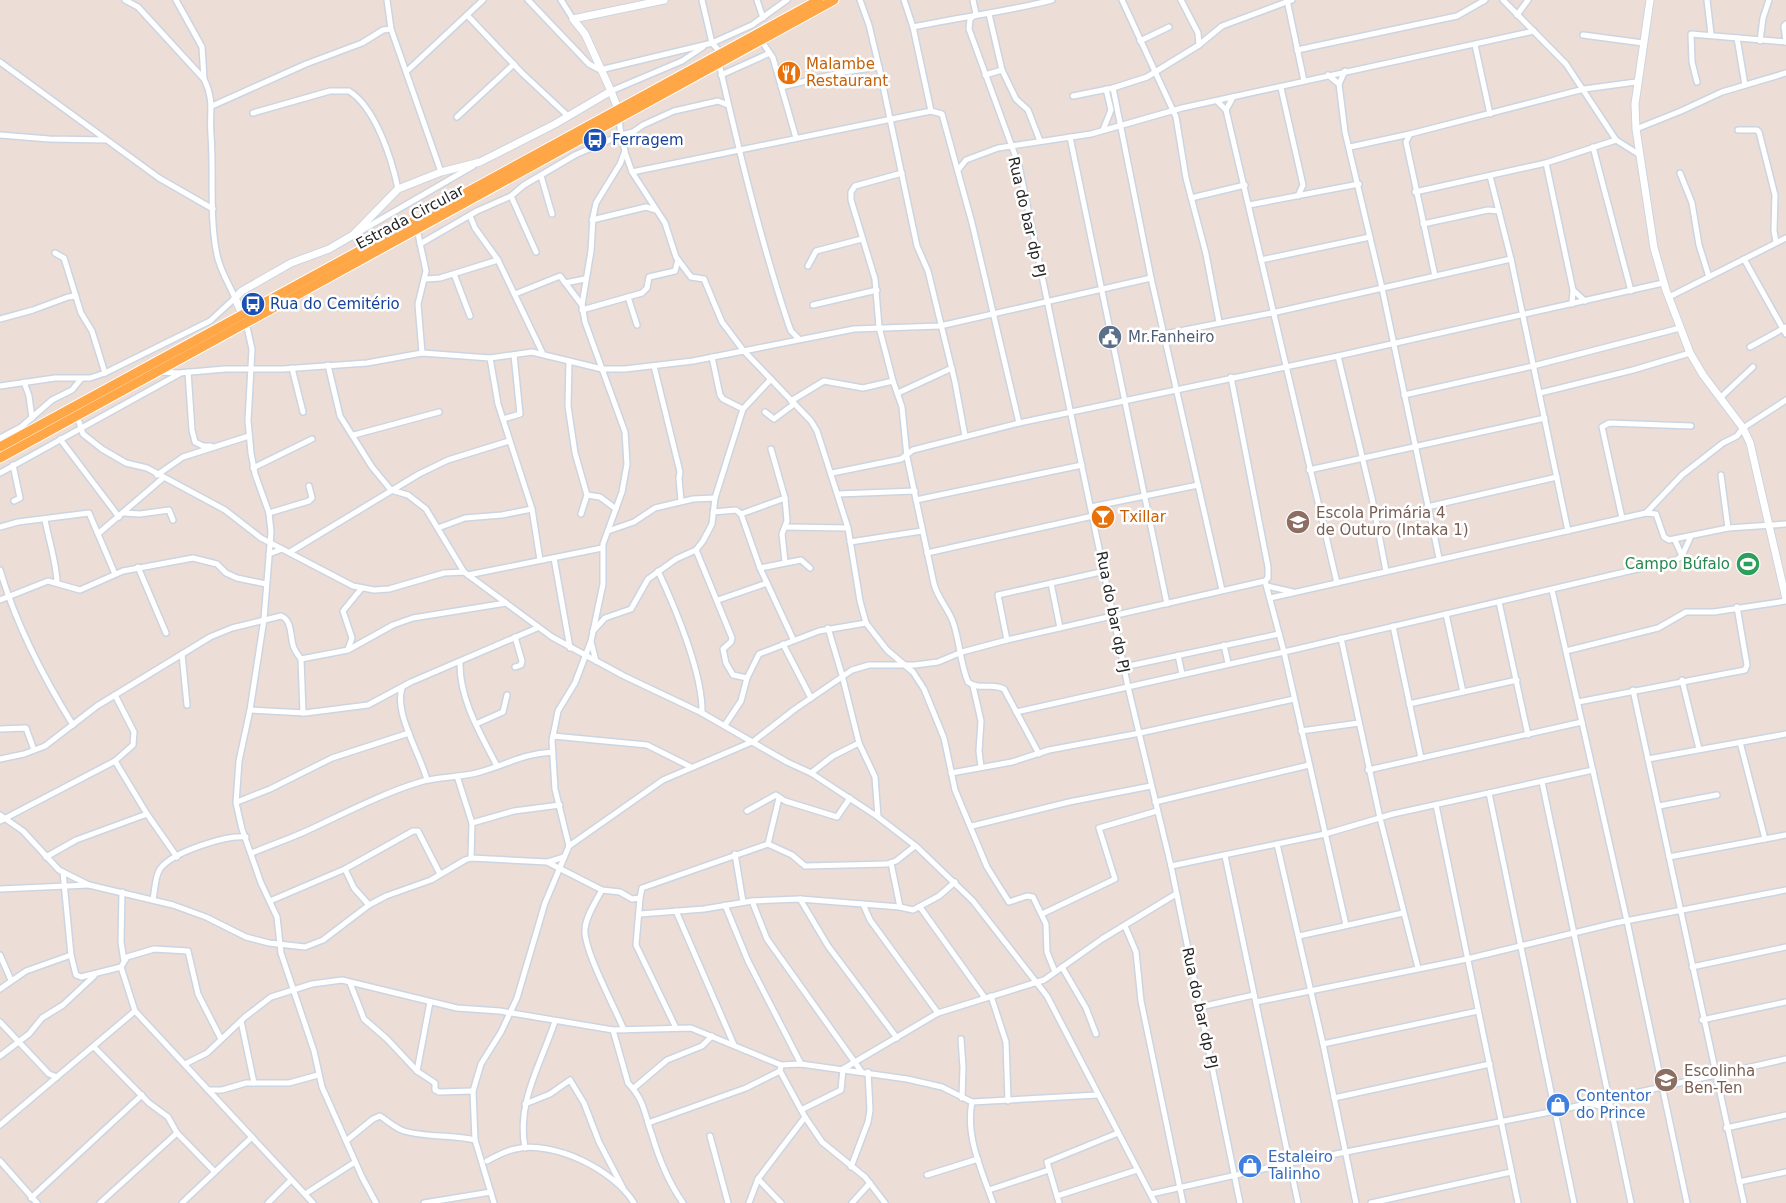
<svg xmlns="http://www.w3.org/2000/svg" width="1786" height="1203" font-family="'DejaVu Sans',sans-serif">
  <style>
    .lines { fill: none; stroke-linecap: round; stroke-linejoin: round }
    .minor-casing { stroke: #cbd5e2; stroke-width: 8 }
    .tertiary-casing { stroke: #cbd5e2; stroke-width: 9 }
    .primary-casing { stroke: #fff; stroke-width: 11 }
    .minor { stroke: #fff; stroke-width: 5 }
    .tertiary { stroke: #fff; stroke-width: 7 }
    .primary { stroke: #ffa747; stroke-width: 9 }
    .labels { text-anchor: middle; stroke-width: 5; stroke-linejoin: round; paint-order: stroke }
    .food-label { font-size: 15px; fill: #c56008; stroke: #fff; text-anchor: start }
    .transit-label { font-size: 15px; fill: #164399; stroke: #fff; text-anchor: start }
    .street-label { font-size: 15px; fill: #272727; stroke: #fff }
    .service-label { font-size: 15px; fill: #4e5e75; stroke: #fff; text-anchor: start }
    .education-label { font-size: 15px; fill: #785e54; stroke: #fff; text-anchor: start }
    .leisure-label { font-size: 15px; fill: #27864d; stroke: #fff; text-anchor: end }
    .shop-label { font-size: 15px; fill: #366cbe; stroke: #fff; text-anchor: start }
  </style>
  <rect width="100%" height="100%" fill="#ecddd6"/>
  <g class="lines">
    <g class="minor-casing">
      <g id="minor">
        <polyline points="176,0 202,47 204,79"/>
        <polyline points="387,0 391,29 441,172"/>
        <polyline points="528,0 589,64 600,70 712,43 752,25 787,0"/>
        <polyline points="561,0 573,19"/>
        <polyline points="702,0 712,43 721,53"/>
        <polyline points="757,0 763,18"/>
        <polyline points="860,0 869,25 879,67 917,246 928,271 955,382 965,436"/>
        <polyline points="904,0 913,27 931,111"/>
        <polyline points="973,0 976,14 970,19 969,29 1019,166 1128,687 1171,866 1240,1203"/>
        <polyline points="1122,0 1176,117 1186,178 1206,254 1219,322"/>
        <polyline points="1181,0 1198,33 1199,45"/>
        <polyline points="1287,0 1304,81"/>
        <polyline points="1503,0 1566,64 1616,140 1640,155"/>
        <polyline points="1707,0 1711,34"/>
        <polyline points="989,14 1002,70 1016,99 1028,110 1040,141"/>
        <polyline points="467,15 522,73 568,116"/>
        <polyline points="1517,15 1528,0"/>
        <path d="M913 27C960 17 1006 12 1052 0"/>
        <polyline points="1583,35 1643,43"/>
        <polyline points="1737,38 1745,85"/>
        <polyline points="761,40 773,58 796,138"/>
        <polyline points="1140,41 1169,27"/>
        <polyline points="1760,41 1763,18 1769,0"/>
        <polyline points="1786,42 1784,26 1786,24"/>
        <polyline points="1475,45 1490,114"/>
        <polyline points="1297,50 1457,16 1485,0"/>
        <polyline points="0,62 159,178 213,209"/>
        <path d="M719 63C739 151 760 238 788 323L791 331 798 338"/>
        <polyline points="407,71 483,0"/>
        <polyline points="1345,71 1339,84 1345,132 1382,288 1439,558"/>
        <polyline points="721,75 770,53"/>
        <polyline points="985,75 1002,70"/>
        <polyline points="1328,75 1339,84"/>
        <polyline points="1697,82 1692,62 1691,34 1786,42"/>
        <polyline points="781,87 844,72 879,67"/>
        <polyline points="1113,88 1151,278 1222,590"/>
        <polyline points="1281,88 1303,185 1298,196"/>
        <polyline points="611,91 682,61 703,47"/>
        <polyline points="1073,96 1113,88 1147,77 1199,45 1222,26 1292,0"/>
        <polyline points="1217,101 1226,110 1337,583"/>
        <polyline points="212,106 306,64 362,43 383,30 391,29"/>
        <polyline points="1226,110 1233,97"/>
        <path d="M253 113 330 91H349C376 108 392 160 398 189"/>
        <polyline points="457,117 514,64"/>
        <polyline points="619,119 621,135 633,132 643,125 674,111 718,101 728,105"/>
        <polyline points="1636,129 1681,111 1722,92 1786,73"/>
        <polyline points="1103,130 1111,110 1106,89"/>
        <polyline points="1738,130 1757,130 1759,132 1775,195 1774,231 1776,242"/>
        <polyline points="1410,134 1406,142 1435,276"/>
        <polyline points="0,135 49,139 106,140"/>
        <polyline points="1070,137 1167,604"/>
        <polyline points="1350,147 1410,134 1584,89 1636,82"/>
        <polyline points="1593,147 1631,291"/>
        <polyline points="625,152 632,172 931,111 942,114 972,223 1019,423"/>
        <polyline points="1546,163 1573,290 1572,304"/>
        <polyline points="958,170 966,160 998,148 1091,134 1182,108 1534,31"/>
        <polyline points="632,172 665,223 676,257 691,277 704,279 722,322 743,350 811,421 817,431 848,528 860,601 866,623 887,650 913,672 924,689 944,738 955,790 987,867 1009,902 1027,896 1033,897 1046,924 1047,952 1055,972"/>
        <path d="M902 173 855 186 851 192V200L875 279 879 327 893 381 902 407 907 457 934 584C938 599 948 608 953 622 960 642 960 663 968 682 980 691 992 682 1004 689L1039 754"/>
        <polyline points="1680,173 1692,203 1699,245 1709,277"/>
        <polyline points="541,176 552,214"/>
        <polyline points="1490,176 1511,259 1568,531"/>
        <polyline points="1415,192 1546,163 1616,140"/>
        <polyline points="1191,198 1245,185"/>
        <polyline points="1249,205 1359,184"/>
        <polyline points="470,216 475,228 498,260 543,354"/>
        <polyline points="592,220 646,207 656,210"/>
        <polyline points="1423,224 1488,210 1499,211"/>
        <polyline points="417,229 426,271 418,304 422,353"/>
        <polyline points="359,232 473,166"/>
        <polyline points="420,244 477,211 511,196 536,252"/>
        <polyline points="55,253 64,258 81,313 92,331 105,373"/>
        <polyline points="1744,259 1786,334"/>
        <polyline points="1261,260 1370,237"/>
        <polyline points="808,266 816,251 862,239"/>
        <polyline points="454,274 470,316"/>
        <polyline points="426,279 440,278 498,260"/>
        <polyline points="565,283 585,279"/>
        <polyline points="1573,290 1585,301"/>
        <polyline points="515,294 560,276 582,305"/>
        <polyline points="628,297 637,325"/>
        <polyline points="1669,297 1786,238"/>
        <polyline points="813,305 877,290"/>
        <polyline points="582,310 642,293 647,288 649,277 675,271 678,260"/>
        <polyline points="0,319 33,310 68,297 76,296"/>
        <polyline points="246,323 252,349 248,421 251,453 255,474 269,513 271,532 264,619 250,710 239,761 236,803 242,829 261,883 277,917 281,953 314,1051 322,1087 362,1177 376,1203"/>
        <polyline points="1164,334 1272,313 1511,259"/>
        <polyline points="1750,347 1786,327"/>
        <polyline points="1338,356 1372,498 1386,571"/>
        <polyline points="712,357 720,395 723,399 743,409"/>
        <polyline points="490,358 498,404 532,509 540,560"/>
        <polyline points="569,361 568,406 575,453 587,495 581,514"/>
        <polyline points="328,365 340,416 372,467 391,490 408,495 426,509 464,572"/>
        <polyline points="654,366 680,472 679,478 681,501"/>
        <polyline points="292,368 303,412"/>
        <polyline points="160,372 179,373 225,369 283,369 367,363 422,353 490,358 532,352 602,369 625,369 693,361 854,329 940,326 1151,278"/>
        <polyline points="188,372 192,430 195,442 203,446 211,446"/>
        <polyline points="1231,377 1268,567 1268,578 1265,581 1284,652 1346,925"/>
        <polyline points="24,382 29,396 32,418"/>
        <path d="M0 386 55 378H90L105 373 210 321 235 298C229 284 220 270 217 255 209 216 214 175 211 135 209 113 215 101 204 79L138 7 125 0"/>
        <polyline points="898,393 952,368"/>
        <polyline points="1540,393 1633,370 1690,353"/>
        <polyline points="1404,395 1533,366 1680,328"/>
        <polyline points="1720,398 1753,367"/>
        <polyline points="791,401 824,381 863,388 893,381"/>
        <polyline points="765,412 774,419 794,404"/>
        <polyline points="77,416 83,434 102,449 126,463 147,468 225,510 261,538 353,586 374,590 389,589 444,573 464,572 552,637 624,676 702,713 787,762 811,773 878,817 917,847 973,901 1047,996 1155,1203"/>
        <polyline points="503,419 520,414 514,355"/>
        <polyline points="354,435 439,412"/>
        <polyline points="0,438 21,427 52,400 72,390 81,379"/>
        <polyline points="60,439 119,517"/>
        <polyline points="771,449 785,498"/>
        <polyline points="13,465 20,498 14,501"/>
        <polyline points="253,468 312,439"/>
        <polyline points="1309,470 1545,418"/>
        <polyline points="0,473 179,374"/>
        <polyline points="832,473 901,459 913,450 1019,423 1338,356 1663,283"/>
        <polyline points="157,475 183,457 249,436"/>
        <polyline points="1721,475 1728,528"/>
        <polyline points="838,494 915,491"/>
        <polyline points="587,495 600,497 616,509"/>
        <polyline points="916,500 1082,465"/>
        <polyline points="1091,507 1198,485"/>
        <polyline points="1427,507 1557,477"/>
        <polyline points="713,512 736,510 741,514 760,568 793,639"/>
        <polyline points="124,513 140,514 169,510 173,520"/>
        <polyline points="269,513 309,501 312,498 309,486"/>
        <polyline points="1646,513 1682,475 1723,443 1737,436 1743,428 1786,400"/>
        <polyline points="741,514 785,498 787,521 782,534 785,562"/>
        <polyline points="1622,518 1602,427 1609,423 1691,426"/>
        <path d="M45 520C49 541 56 561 57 582"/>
        <polyline points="0,527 18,522 89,513 115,574"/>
        <polyline points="785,527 848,528"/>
        <polyline points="438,528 465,518 502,515 532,509"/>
        <polyline points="608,531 634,522 655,508 693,499 715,498"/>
        <polyline points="99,533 163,478"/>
        <polyline points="1675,540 1682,556"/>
        <polyline points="850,542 922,531"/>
        <polyline points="696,550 732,638 731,642 723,649 726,663 733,675 747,678"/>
        <polyline points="290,552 419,474 448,460 509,441"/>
        <polyline points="927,553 1093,516"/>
        <polyline points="269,554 282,549"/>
        <polyline points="554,558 570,648"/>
        <polyline points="138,567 166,633"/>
        <polyline points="760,568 801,560 810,568"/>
        <path d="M0 570C16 624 43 677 73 725"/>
        <path d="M658 571C675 607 703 674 702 713"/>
        <polyline points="468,575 602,548"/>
        <polyline points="1051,583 1060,628"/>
        <polyline points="1267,586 1293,592"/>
        <polyline points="1552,590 1627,921 1687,1203"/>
        <polyline points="1270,598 1646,513 1656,514 1664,537 1669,540 1728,528 1786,524"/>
        <polyline points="0,600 48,581 80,590 123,571 193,558 217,564 226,573 237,578 266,584"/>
        <polyline points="718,600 767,583"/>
        <polyline points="1499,602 1528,735"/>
        <polyline points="1446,614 1463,692"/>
        <polyline points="1393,626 1421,758"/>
        <polyline points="828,628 842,675 859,743 875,777 878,817"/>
        <polyline points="593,631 605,618 631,609 648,579 676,559 696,550 703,541 712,524 715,498 743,409 771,379"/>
        <polyline points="1341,638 1380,818 1418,968"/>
        <polyline points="1007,640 998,595 1105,571"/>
        <polyline points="591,642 596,661"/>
        <polyline points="783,644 811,698"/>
        <polyline points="1224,645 1228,663"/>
        <polyline points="348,649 352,638 343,611 361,589"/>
        <polyline points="1566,651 1658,628 1686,612 1714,612 1786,601"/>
        <polyline points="182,654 187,705"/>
        <polyline points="1178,655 1182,674"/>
        <polyline points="301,659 303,713"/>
        <path d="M460 662C459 699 481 735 497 766"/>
        <polyline points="515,667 521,665 522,661 515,637"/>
        <polyline points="1124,667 1279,634"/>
        <polyline points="1682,680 1699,749"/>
        <polyline points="973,686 981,721 979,751 981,767"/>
        <path d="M402 688C394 714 420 753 427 780"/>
        <polyline points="1633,690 1744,1203"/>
        <polyline points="1578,702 1745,670 1747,665 1737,607"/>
        <polyline points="1409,704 1517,680"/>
        <polyline points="250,710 305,713 368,705 411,682 537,628"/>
        <polyline points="1016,712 1284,652 1676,560 1682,556 1691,536"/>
        <polyline points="476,724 503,712 507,695"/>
        <polyline points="725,725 741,701 747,678 759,654 819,631 866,623"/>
        <polyline points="0,729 26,728 34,750"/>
        <polyline points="1301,731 1359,723"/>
        <polyline points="553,736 647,745 691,767"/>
        <polyline points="1740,742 1765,839"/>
        <path d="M0 759 24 754 45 746 97 706 210 637 232 628 281 616C292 620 290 635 293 645 294 650 298 655 301 659L348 650 393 625 413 618 506 603"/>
        <polyline points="1648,759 1786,734"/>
        <polyline points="115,761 147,814 177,857"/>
        <polyline points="1368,770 1582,722"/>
        <polyline points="811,773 833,756 859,743"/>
        <polyline points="951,773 1012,762 1049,750 1140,733 1294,699"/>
        <polyline points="457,776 472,823 471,858"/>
        <polyline points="1542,782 1631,1203"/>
        <polyline points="1489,793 1574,1203"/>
        <polyline points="237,802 270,789 332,758 409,733"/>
        <polyline points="1155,802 1309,765"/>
        <polyline points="1436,805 1518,1203"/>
        <polyline points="1659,806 1717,795"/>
        <polyline points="747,811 776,795 785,801 837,817 850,798"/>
        <polyline points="0,815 23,831 59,870 89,885 173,905 206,917 246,937 269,943 305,947 323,940 369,905 386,896 431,880 465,860 471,858 547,862 602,890 620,892 632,899 640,898 636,945 676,1028"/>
        <polyline points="0,821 115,761 133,745 134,732 115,695"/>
        <polyline points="472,823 514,811 560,805"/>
        <polyline points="972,826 1069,802 1151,786"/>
        <polyline points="768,844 779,798"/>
        <polyline points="1277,844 1323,1044 1356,1203"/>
        <polyline points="569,846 663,780 754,741 795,709 852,670 869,665 915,665 938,662 962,652 1007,640 1265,581"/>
        <path d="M252 853C273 844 295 837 315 827 349 811 384 793 420 782 440 776 460 778 480 772 509 764 521 754 553 752"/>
        <polyline points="735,854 743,902"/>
        <polyline points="1225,856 1298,1203"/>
        <polyline points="46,857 76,840 147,814"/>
        <polyline points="1669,857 1786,835"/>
        <polyline points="548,862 564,857"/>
        <polyline points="891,863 900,907"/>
        <polyline points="1171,866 1325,834 1393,814 1593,770"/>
        <polyline points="345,869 354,888 369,905"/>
        <polyline points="63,872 71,955 76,975 81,977 121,967 135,1011 313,1203"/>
        <polyline points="0,889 89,885"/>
        <path d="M602 890C596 901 586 916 585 929 583 949 615 1008 624 1030"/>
        <polyline points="122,892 121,942 124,961"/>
        <polyline points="640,898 642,888 768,844 792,855 805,866 887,864 896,861 915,846"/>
        <path d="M153 899C155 890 155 876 160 869 172 852 226 835 246 837"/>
        <polyline points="800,899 828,946 897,1038"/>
        <polyline points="270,901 345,869 413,831 418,831 440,874"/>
        <polyline points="752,901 767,939 861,1071"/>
        <polyline points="863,904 870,920 938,1013"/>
        <polyline points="725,905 748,961 801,1064"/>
        <polyline points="920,907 985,998"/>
        <polyline points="676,911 734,1045"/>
        <polyline points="640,914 704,909 752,901 800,899 900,907 913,910 939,896 955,882"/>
        <polyline points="1042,914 1115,879 1099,828 1157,811"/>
        <polyline points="1125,926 1136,952 1141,1001 1183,1203"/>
        <polyline points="1299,936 1403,913"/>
        <polyline points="0,955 11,980"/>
        <polyline points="121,967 127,957 154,949 188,951 198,994 221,1039"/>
        <polyline points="1062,967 1086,1008 1096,1034"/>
        <polyline points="1692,967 1786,947"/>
        <polyline points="350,983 364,1019 387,1039 417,1071 435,1083 435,1090 439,1092 473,1091"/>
        <polyline points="0,989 26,971 71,955"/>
        <polyline points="991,996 1006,1042 1008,1101"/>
        <polyline points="1256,1002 1467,959 1615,923 1786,890"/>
        <polyline points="1200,1007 1254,995"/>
        <polyline points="1702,1020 1786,1002"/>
        <polyline points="241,1021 254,1083"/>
        <polyline points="0,1022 49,1074 57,1077"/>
        <path d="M613 1030 628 1083C645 1101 644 1113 652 1135 659 1159 669 1183 683 1203"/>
        <polyline points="961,1039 963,1067 962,1098"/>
        <polyline points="1323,1044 1478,1011"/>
        <polyline points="94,1047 149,1103 168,1117 177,1133 215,1172"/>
        <polyline points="0,1056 29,1034 42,1018 63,1005 94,976"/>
        <polyline points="185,1064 207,1053 245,1017 271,997 312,984 342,980 457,1008 500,1011 613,1030 691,1028 781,1065 801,1064 907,1079 942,1087 972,1102 1097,1095"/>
        <polyline points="781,1065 780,1071 805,1117 822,1142 865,1177 885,1203"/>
        <polyline points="417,1071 430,1002"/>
        <polyline points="634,1088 667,1060 702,1046 712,1036"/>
        <polyline points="208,1090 222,1090 246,1083 289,1083 318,1075"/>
        <polyline points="1334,1098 1490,1064"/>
        <path d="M972 1102C965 1136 982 1171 993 1203"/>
        <polyline points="525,1104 550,1094 570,1080 584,1103 599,1142 623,1188"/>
        <polyline points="1592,1104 1611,1109"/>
        <polyline points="801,1110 841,1090 843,1069 938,1013 1044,980 1102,939 1176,894"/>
        <polyline points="648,1123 746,1088 780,1071"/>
        <polyline points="0,1125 135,1011"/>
        <polyline points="1726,1128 1786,1115"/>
        <polyline points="710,1136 728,1203"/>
        <path d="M346 1141 373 1119 380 1116C388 1121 395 1128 404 1131 423 1137 453 1135 475 1140"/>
        <path d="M525 1148C516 1102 542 1062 555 1021"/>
        <polyline points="0,1161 37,1203"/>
        <path d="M487 1161C496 1156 505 1151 515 1149 554 1140 614 1170 634 1203"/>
        <polyline points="851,1167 868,1122 870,1110 868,1072"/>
        <polyline points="927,1175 978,1159"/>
        <polyline points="758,1179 781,1203"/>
        <polyline points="1739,1182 1786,1172"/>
        <polyline points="989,1190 1049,1170"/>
        <polyline points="305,1194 355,1162"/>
        <polyline points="1151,1194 1290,1163 1555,1111 1786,1059"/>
        <polyline points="1057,1196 1137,1170"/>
        <polyline points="31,1198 142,1095"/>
        <polyline points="100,1203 177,1133"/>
        <polyline points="182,1203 252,1137"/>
        <polyline points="268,1203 291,1180"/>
        <polyline points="424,1203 491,1192"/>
        <polyline points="494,1203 475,1140 473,1091 481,1064 501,1032 517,998 545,903 569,846 555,789 552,741 558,711 575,683 591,641 603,584 603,544 622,492 627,464 625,432 585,322 582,305 591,251 593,217 596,203 620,164 625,151 621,135 575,155 524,185 511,196"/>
        <polyline points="749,1203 758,1179 805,1117"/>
        <polyline points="852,1203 870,1183"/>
        <polyline points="1059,1203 1047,1162 1118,1133"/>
        <polyline points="1371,1203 1511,1172"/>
      </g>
    </g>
    <g class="tertiary-casing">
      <g id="tertiary">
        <polyline points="1650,0 1635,104 1636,129 1654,248 1666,290 1690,353 1703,375 1743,428 1750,443 1786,599"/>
        <polyline points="611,91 618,109"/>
        <polyline points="356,234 361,249"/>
        <polyline points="242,314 235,298 242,291 291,263 329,249 353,235 398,189 441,172 480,162 555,124 611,91 585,34 573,19 664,0"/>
      </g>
    </g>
    <g class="primary-casing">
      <g id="primary">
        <polyline points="0,447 819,0"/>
        <polyline points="0,458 834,0"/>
      </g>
    </g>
    <use href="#minor" class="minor"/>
    <use href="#tertiary" class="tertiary"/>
    <use href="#primary" class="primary"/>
  </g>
  <defs>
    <g id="restaurant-disc" transform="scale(1.25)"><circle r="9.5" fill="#e8710a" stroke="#fff"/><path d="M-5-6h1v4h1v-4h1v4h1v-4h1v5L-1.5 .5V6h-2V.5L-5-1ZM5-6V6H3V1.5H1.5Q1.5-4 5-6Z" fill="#fff"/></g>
    <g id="bus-disc" transform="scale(1.25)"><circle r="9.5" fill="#1a4fb4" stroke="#fff"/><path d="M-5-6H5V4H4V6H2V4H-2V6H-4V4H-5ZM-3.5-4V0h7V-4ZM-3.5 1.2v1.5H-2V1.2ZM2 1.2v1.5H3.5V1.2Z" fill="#fff"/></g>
    <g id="civic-disc" transform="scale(1.25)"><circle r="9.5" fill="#5c6f8a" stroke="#fff"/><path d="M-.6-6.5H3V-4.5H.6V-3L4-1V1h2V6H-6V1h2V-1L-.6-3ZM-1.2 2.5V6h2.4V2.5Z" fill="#fff"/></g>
    <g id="bar-disc" transform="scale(1.25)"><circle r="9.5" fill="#e8710a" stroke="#fff"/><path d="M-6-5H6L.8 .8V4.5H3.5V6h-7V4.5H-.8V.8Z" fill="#fff"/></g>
    <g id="school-disc" transform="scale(1.25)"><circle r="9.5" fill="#8d6e63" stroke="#fff"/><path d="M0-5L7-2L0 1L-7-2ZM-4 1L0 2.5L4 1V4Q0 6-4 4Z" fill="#fff"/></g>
    <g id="stadium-disc" transform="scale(1.25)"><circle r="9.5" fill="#2e9e5b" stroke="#fff"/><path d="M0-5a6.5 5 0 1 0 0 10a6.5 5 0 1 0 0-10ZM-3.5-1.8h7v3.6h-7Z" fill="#fff"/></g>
    <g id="shop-disc" transform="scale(1.25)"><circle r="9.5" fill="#3f7fe0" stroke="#fff"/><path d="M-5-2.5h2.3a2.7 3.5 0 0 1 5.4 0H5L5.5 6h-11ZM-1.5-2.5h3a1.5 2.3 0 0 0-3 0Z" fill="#fff"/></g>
  </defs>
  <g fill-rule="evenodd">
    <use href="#restaurant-disc" x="789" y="73"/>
    <use href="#bus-disc" x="595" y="140"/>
    <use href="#bus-disc" x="253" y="304"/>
    <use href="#civic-disc" x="1110" y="337"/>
    <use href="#bar-disc" x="1103" y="517"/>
    <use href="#school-disc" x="1298" y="522"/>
    <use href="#stadium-disc" x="1748" y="564"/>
    <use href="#school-disc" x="1666" y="1080"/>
    <use href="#shop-disc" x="1558" y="1105"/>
    <use href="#shop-disc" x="1250" y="1166"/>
  </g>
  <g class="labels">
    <g class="food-label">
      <text x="806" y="69">Malambe<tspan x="806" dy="17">Restaurant</tspan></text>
      <text x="1120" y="522">Txillar</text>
    </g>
    <g class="transit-label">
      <text x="612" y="145">Ferragem</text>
      <text x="270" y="309">Rua do Cemitério</text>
    </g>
    <g class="street-label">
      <text transform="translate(410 217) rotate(-28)" y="5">Estrada Circular</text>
      <text transform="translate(1027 217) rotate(77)" y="5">Rua do bar dp PJ</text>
      <text transform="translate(1113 612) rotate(79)" y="5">Rua do bar dp PJ</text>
      <text transform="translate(1200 1008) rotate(78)" y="5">Rua do bar dp PJ</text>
    </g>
    <g class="service-label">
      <text x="1128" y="342">Mr.Fanheiro</text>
    </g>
    <g class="education-label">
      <text x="1316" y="518">Escola Primária 4<tspan x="1316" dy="17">de Outuro (Intaka 1)</tspan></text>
      <text x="1684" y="1076">Escolinha<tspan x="1684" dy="17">Ben-Ten</tspan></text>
    </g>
    <g class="leisure-label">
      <text x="1730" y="569">Campo Búfalo</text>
    </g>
    <g class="shop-label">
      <text x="1576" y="1101">Contentor<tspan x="1576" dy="17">do Prince</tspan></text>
      <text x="1268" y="1162">Estaleiro<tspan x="1268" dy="17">Talinho</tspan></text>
    </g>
  </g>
</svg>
